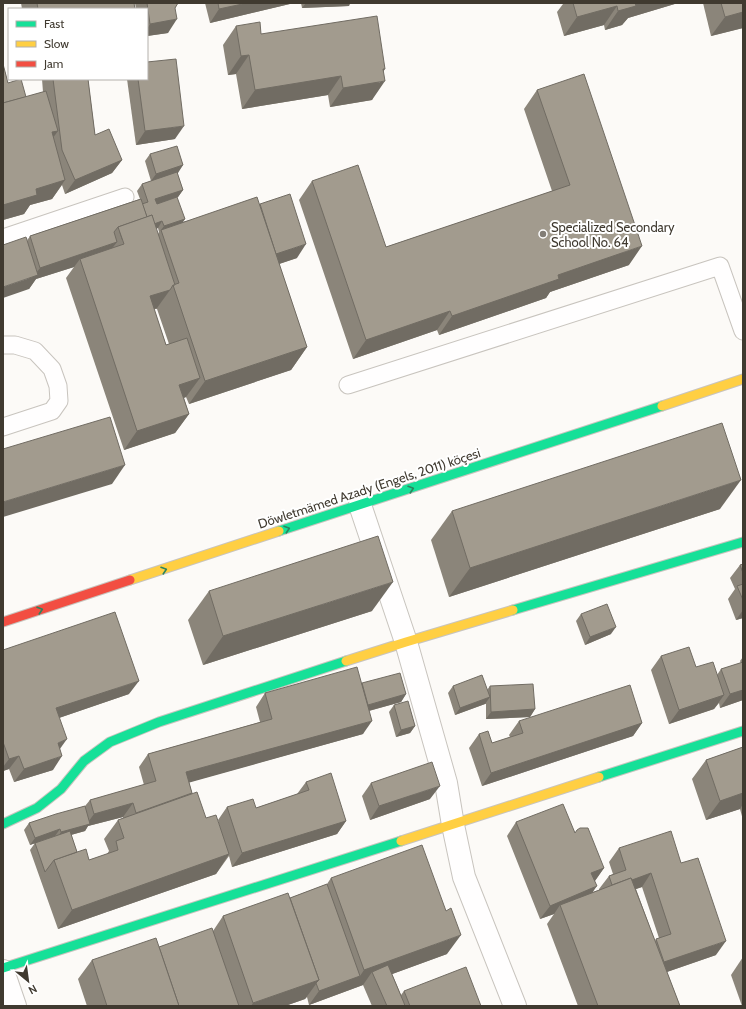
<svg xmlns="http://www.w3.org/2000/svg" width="746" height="1009" font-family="Cabin,sans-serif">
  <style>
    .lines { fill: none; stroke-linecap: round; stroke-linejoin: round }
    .lane-casing { stroke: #c8c4be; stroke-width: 19 }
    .street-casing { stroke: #c8c4be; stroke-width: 24 }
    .fast-casing { stroke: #c8c4be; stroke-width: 11 }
    .slow-casing { stroke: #c8c4be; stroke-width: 11 }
    .jam-casing { stroke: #c8c4be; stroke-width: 11 }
    .lane { stroke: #fffefe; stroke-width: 17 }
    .street { stroke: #fffefe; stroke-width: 22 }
    .fast { stroke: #16e098; stroke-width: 9 }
    .slow { stroke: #ffcf43; stroke-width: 9 }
    .jam { stroke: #f24e42; stroke-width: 9 }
    .wall { fill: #8b857a; fill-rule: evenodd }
    .shaded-wall { fill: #716c63 }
    .building { fill: #a29b8e; stroke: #716c63 }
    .oneway { stroke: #2d855f }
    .poi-dot { fill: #827d76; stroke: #fff; stroke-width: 1.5 }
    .labels { text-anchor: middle; stroke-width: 4; stroke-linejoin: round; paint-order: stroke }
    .poi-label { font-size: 13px; fill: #403a30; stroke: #fff; text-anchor: start }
    .street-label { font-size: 13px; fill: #403a30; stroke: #fff }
  </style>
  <rect width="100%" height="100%" fill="#fcfaf7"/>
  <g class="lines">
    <g class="lane-casing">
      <g id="lane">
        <polyline points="3,238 125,197"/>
        <polyline points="3,345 15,345 35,351 52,369 58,386 59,401 52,411 3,427"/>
        <polyline points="348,385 720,266 743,331"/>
      </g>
    </g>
    <g class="street-casing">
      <g id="street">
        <polyline points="360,505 406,642 446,783 453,825 464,877 515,1006"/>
        <polyline points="3,971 15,1006"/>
      </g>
    </g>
    <g class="fast-casing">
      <g id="fast">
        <polyline points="279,531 662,406"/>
        <polyline points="513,610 743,542"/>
        <polyline points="599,777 743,731"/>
        <polyline points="3,824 37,808 61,789 84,761 110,742 159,722 346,661"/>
        <polyline points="3,968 401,841"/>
      </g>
    </g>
    <g class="slow-casing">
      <g id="slow">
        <polyline points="662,406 743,379"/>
        <polyline points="130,580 279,531"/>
        <polyline points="346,661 406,642 513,610"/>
        <polyline points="401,841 599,777"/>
      </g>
    </g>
    <g class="jam-casing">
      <polyline id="jam" points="3,622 130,580"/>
    </g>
    <use href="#lane" class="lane"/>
    <use href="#street" class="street"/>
    <use href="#fast" class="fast"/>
    <use href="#slow" class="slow"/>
    <use href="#jam" class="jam"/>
  </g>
  <g class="wall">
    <polygon points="21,3 134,3 135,9 22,9"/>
    <polygon points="135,3 178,3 175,8 168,33 147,36 147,9 136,9"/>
    <polygon points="205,3 294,3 210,23"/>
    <polygon points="301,3 350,3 349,6 302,8"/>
    <polygon points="562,3 678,3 628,18 622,25 605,30 604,25 564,36 557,12 563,4"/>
    <polygon points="703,3 743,3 743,28 711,36"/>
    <polygon points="236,26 261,34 383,72 372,100 330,107 328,95 242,109 236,74 228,75 223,45"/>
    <polygon points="3,64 8,83 26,97 43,92 42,79 88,79 95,135 122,160 112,173 65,194 62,185 52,199 30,205 24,214 3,220"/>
    <polygon points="127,79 147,79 175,139 136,145"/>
    <polygon points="537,90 629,265 550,292 546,298 439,335 437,330 353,359 299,200 312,181 386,247 552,191 524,109"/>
    <path d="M150 154 183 165 177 173 183 190 178 197 160 203 185 219 182 222 260 204 297 258 279 264 307 347 291 370 189 404 186 397 184 398 189 414 175 433 124 450 66 278 74 267 36 279 29 289 27 241 30 236 140 199 137 191 142 184 151 181 145 161ZM158 228 159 232 158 234 156 229ZM154 309H157L169 344 166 345Z"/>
    <polygon points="720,509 449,597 431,540 452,511"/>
    <polygon points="743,564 743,618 736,620 728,599 735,589 730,578 740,565"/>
    <polygon points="209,591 372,611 203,665 188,620"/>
    <polygon points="581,614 611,634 585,645 576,621"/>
    <polygon points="3,650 129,694 59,718 53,770 14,782 9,769 3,771"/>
    <polygon points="661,656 696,667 717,675 721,669 741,663 740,661 743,657 743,700 720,708 719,703 714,709 669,724 651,670"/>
    <path d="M362 683 406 694 401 702 369 711 363 734 189 782 192 793 206 818 220 828 218 820 227 807 256 808 297 794 306 782 346 821 337 834 232 867 229 856 216 874 58 929 30 850 35 843 55 836 30 845 24 830 29 823 85 806 90 800 144 785 139 767 148 754 260 722 256 707 265 693ZM123 817V818L118 820 104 839 109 851 107 854 89 860 77 852 71 835 85 831 88 826Z"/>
    <polygon points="453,686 487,690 490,686 535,709 530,717 486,719 486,704 485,704 455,715 448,693"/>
    <polygon points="394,705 415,726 410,733 396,737 389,712"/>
    <polygon points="519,721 642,723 633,736 482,786 469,748 479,734 492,743 510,737 509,735"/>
    <polygon points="743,747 743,820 740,809 706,820 692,779 706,760"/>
    <polygon points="371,783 430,799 370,820 362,796"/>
    <path d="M516 822 575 833 604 868 595 881 593 892 599 890V889L609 876 613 874 609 862 619 848 681 863 716 955 667 972 680 1006H578L547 924 554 914 540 919 507 836ZM642 887 659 938 656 939 655 941 636 889Z"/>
    <polygon points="331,878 447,954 392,974 401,995 404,991 481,1006 372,1006 363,985 309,1005 307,997 305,999 285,1006 87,1006 78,979 92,960 159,947 213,931 223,916 290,898 327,884"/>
    <polygon points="743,957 743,1006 742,1006 731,975"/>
  </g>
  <g class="shaded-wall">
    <polygon points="247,3 294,3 210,23 219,9"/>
    <polygon points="306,3 350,3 349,6 302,8"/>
    <polygon points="632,3 678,3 628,18 622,25 605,30 618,11"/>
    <polygon points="617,6 604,25 564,36 577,17"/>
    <polygon points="743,12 743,28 711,36 725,17"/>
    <polygon points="177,19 168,33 147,36 147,29 150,24"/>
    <polygon points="249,55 236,74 228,75 241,56"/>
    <polygon points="383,69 385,69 376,83 385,81 372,100 330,107 343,88"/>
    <polygon points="341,76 328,95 242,109 255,90"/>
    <polygon points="184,126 175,139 136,145 145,131"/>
    <polygon points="58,131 44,150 52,132"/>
    <polygon points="122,160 112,173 65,194 75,180"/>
    <polygon points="183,165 178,173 151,181 156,174"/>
    <polygon points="65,180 52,199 30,205 24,214 3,220 3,205 36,189"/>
    <polygon points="183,190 178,197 150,207 155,199"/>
    <polygon points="185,219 180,226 161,230 164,226"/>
    <polygon points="162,221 158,228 122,240 119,231"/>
    <polygon points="117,242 107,255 80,259 74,267 36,279 29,289 3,298 3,287 33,277 40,268"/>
    <polygon points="306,244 297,258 258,271 267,257"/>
    <polygon points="642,246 629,265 550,292 546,298 439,335 452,316 558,275"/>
    <polygon points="170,290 157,308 137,315 150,296"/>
    <polygon points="450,311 437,330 353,359 366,340"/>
    <polygon points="307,347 291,370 189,404 205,381"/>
    <polygon points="200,378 186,397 166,404 179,385"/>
    <polygon points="189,414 175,433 124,450 137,431"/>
    <polygon points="125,465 112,484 3,517 3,502"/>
    <polygon points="741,480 720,509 449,597 470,568"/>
    <polygon points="393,582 372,611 203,665 223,636"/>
    <polygon points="743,610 743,618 736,620"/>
    <polygon points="616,627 611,634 585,645 590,637"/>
    <polygon points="139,681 129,694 47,722 56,708"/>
    <polygon points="743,690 743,700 720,708 730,694"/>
    <polygon points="406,694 401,702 357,714 362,707"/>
    <polygon points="724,695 714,709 669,724 679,710"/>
    <polygon points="490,697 485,704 455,715 460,708"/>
    <polygon points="535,709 530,717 486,719 491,712"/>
    <polygon points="372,721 363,734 177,786 186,772"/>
    <polygon points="642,723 633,736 482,786 491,773"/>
    <polygon points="415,726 410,733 396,737 401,730"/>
    <polygon points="67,739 57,753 58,743"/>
    <polygon points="19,756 9,769 3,771 3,767 9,759"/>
    <polygon points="62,756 53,770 14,782 24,769"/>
    <polygon points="440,786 430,799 370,820 379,806"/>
    <polygon points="743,793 743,804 740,809 706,820 720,801"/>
    <polygon points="133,803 123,817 88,826 85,831 56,839 61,832 86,825 94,814"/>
    <polygon points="346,821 337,834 232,867 242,853"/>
    <polygon points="60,829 55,836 30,845 35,838"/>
    <polygon points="229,854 216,874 58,929 72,910"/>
    <polygon points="604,868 594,882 591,873"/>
    <polygon points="651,873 642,887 603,900 613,886"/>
    <polygon points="597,886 587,900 560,905 554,914 540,919 550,906"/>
    <polygon points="461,935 447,954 376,980 372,972 363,985 309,1005 319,991 360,976 364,970"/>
    <polygon points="726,941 716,955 655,976 664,962"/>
    <polygon points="319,980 305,999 285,1006 251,1006 253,1003"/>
  </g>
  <g class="building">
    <polygon points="37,3 134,3 135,9 38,9"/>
    <polygon points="147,3 178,3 175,8 177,19 150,24"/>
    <polygon points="218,3 247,3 219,9"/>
    <polygon points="573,3 635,3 636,6 618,11 617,6 577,17"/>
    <polygon points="721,3 743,3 743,12 725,17"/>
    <polygon points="377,16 385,69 383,69 385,81 343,88 341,76 255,90 249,55 241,56 236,26 260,22 261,34"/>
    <polygon points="176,59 184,126 145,131 138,79 147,79 147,62"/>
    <polygon points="3,64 8,83 21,79 26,97 3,103"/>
    <polygon points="584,74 642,246 558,275 559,279 452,316 450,311 366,340 312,181 358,165 386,247 570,185 537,90"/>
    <polygon points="53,79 88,79 95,135 109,129 122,160 75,180 62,150"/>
    <polygon points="46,91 58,131 52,132 65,180 36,189 37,195 3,205 3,103"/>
    <polygon points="177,146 183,165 156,174 150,154"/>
    <polygon points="177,172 183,190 155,199 157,204 177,197 185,219 164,226 162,221 154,224 152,215 147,217 142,204 148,202 142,184"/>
    <polygon points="290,194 306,244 276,254 260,204"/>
    <polygon points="257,197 307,347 205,381 173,285 179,283 161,230"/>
    <polygon points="141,199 147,217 118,227 114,232 117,242 40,268 30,236"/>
    <polygon points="152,215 175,285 173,285 170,290 150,296 166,345 187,338 200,378 179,385 189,414 137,431 80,259 124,244 118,227"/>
    <polygon points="26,237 38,275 3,287 3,245"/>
    <polygon points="110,417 125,465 3,502 3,449"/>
    <polygon points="722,423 741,480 470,568 452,511"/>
    <polygon points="378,536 393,582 223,636 209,591"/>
    <polygon points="743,564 743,573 740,565"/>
    <polygon points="743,584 743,600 737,586"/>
    <polygon points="607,604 616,627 590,637 581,614"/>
    <polygon points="115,612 139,681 56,708 67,739 58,743 62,756 24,769 19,756 9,759 3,742 3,650"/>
    <polygon points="689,647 696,667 713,662 724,695 679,710 661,656"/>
    <polygon points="743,662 743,690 730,694 721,669"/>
    <polygon points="357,667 372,721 186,772 192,793 136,813 133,803 94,814 90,800 156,781 148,754 272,719 265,693"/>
    <polygon points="400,673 406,694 368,705 362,683"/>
    <polygon points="482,675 490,697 460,708 453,686"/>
    <polygon points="533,684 535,709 491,712 490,686"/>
    <polygon points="630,685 642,723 491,773 479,734 488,731 492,743 523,733 519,721"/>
    <polygon points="408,701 415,726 401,730 394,705"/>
    <polygon points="743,747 743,793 720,801 706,760"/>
    <polygon points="432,762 440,786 379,806 371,783"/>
    <polygon points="331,773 346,821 242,853 227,807 253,799 256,808 309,790 306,782"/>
    <polygon points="197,792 206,818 216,815 229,854 72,910 54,860 86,849 89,860 118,850 116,841 124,838 118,820"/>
    <polygon points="563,804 575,833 577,830 580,828 588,828 604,868 591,873 597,886 550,906 516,822"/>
    <polygon points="85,806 90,824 61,832 60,829 35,838 29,823 56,814"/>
    <polygon points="70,831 77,852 54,860 45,872 35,843"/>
    <polygon points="671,831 681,863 698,858 726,941 664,962 656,939 671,934 651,873 632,880 631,878 612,885 609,876 626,870 619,848"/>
    <polygon points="422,845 446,911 451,908 461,935 364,970 331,878"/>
    <polygon points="631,878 680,1006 598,1006 560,905"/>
    <polygon points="327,884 360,976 319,991 316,983 319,980 290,898"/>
    <polygon points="288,893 319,980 253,1003 223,916"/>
    <polygon points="212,928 239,1006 179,1006 159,947"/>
    <polygon points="156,938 179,1006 107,1006 92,960"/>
    <polygon points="388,965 404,1003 405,1006 387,1006 372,972"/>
    <polygon points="466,967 481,1006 410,1006 404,991"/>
  </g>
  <defs><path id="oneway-chevron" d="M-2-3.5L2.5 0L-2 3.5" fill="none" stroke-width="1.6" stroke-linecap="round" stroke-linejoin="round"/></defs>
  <g class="oneway">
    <use href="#oneway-chevron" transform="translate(411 489) rotate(-18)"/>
    <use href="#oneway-chevron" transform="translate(287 529) rotate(-18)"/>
    <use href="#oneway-chevron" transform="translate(164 570) rotate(-18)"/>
    <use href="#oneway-chevron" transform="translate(40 610) rotate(-18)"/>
  </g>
  <circle class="poi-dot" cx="543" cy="234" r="4"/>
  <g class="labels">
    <g class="poi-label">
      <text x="551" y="232">Specialized Secondary<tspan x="551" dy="15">School No. 64</tspan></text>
    </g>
    <g class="street-label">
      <text transform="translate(369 488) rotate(-18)" y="5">Döwletmämed Azady (Engels, 2011) köçesi</text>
    </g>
  </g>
  <rect width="746" height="1009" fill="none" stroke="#403a30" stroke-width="8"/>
  <rect x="8" y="8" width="140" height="72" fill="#ffffff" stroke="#b3b0ac"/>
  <rect x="16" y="21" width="20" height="6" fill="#16e098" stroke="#b3b0ac"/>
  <text x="44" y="28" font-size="12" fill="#403a30">Fast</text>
  <rect x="16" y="41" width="20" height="6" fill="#ffcf43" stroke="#b3b0ac"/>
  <text x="44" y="48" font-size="12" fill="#403a30">Slow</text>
  <rect x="16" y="61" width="20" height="6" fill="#f24e42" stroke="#b3b0ac"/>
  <text x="44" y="68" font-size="12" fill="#403a30">Jam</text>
  <g transform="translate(28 981) rotate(151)" stroke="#ffffff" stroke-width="3" paint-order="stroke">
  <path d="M0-3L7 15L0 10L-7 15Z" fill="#403a30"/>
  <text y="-6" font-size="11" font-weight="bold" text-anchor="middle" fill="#403a30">N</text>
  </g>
</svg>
